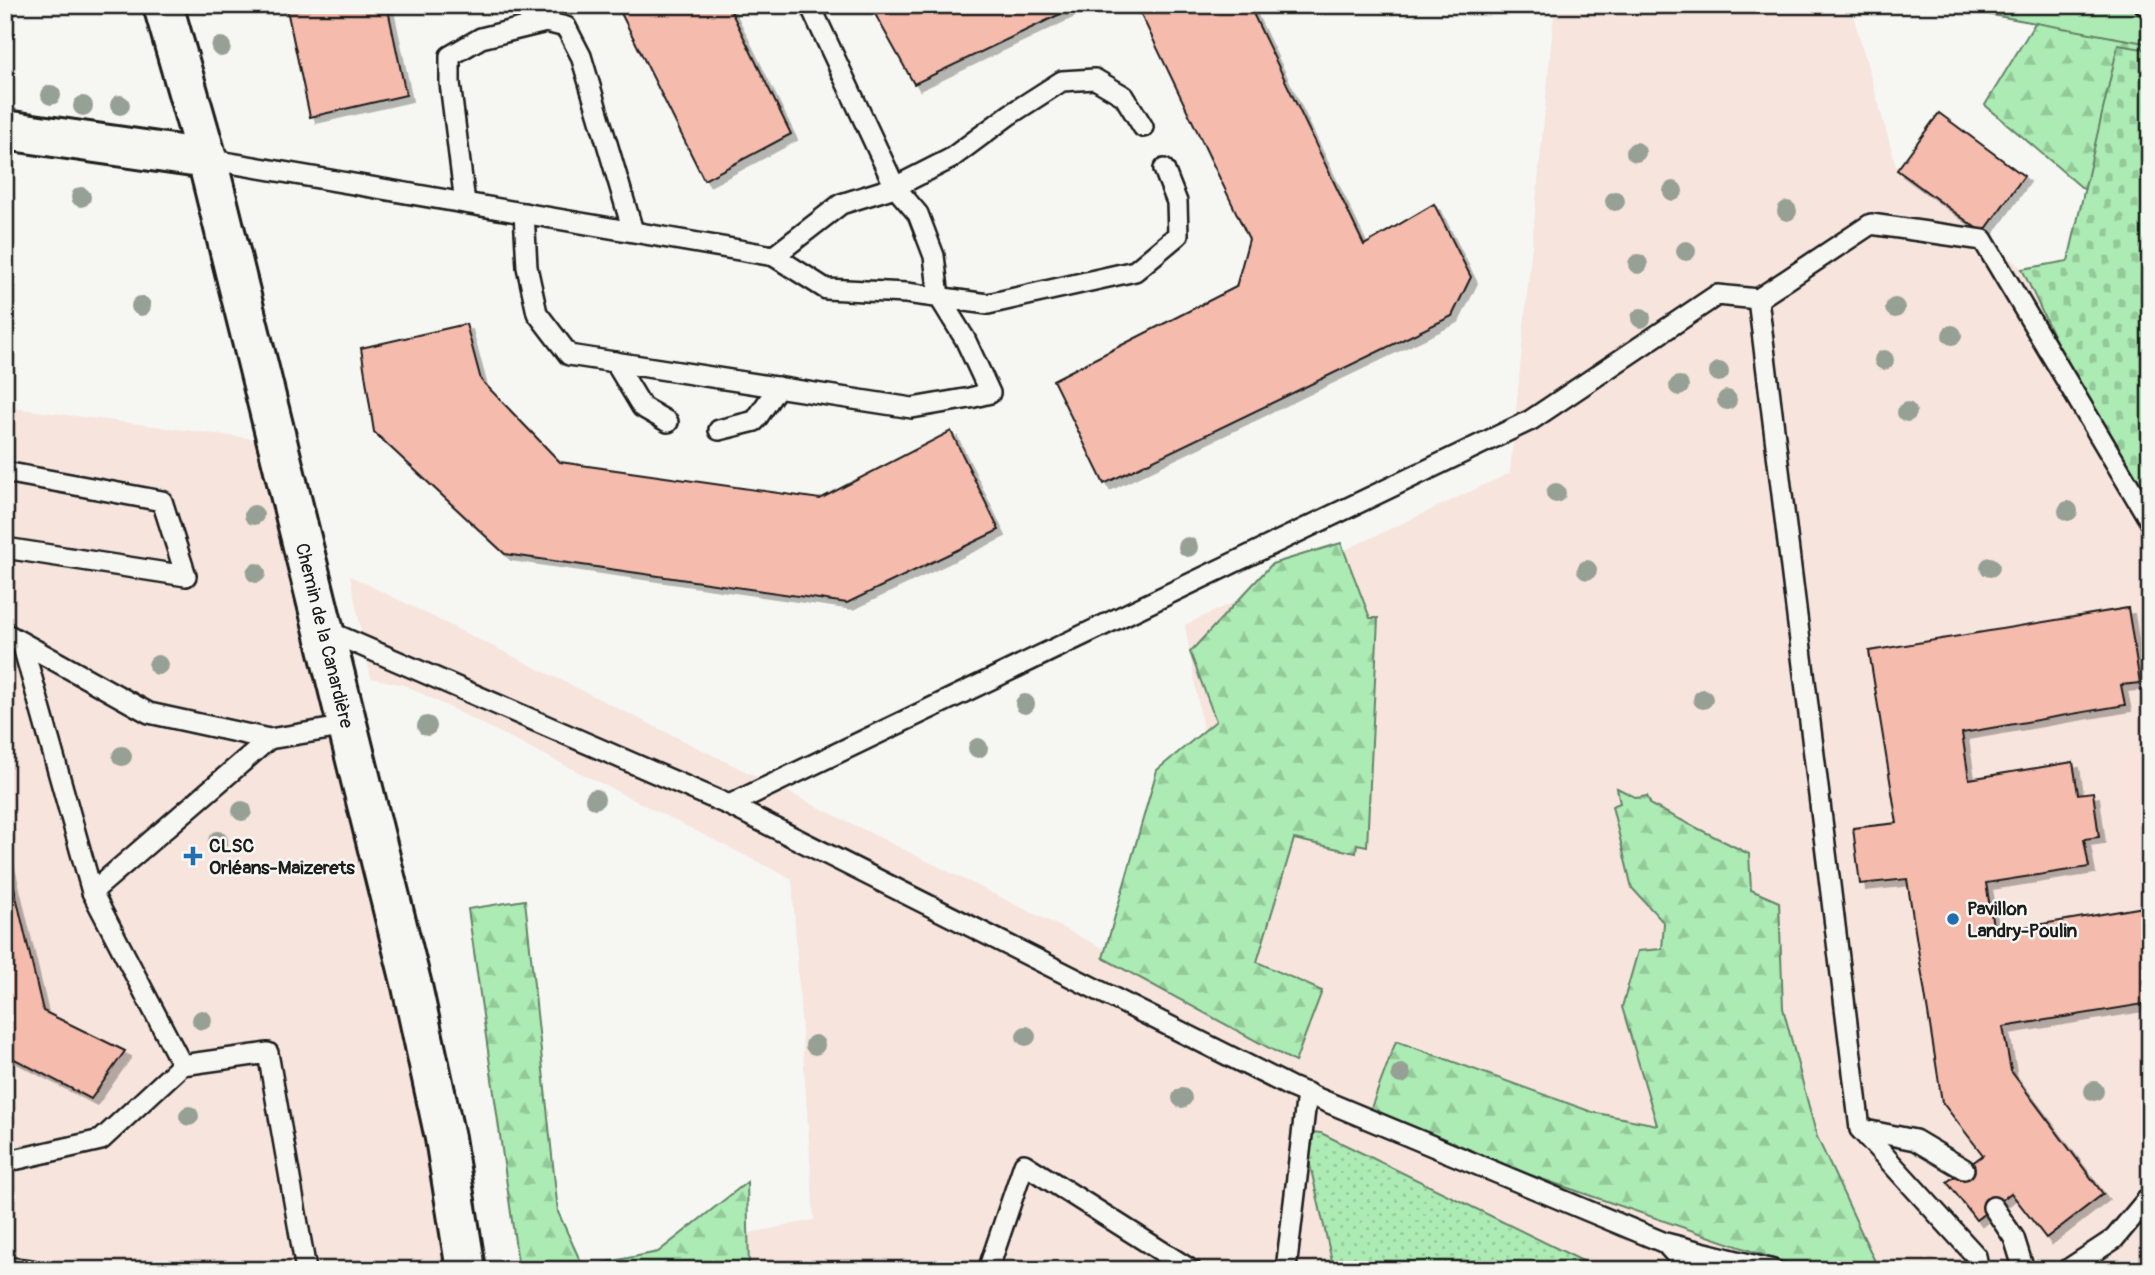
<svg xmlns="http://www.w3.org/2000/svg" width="2155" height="1275" font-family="Pangolin,sans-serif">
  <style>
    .built { fill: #f6e4dd }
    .grass { fill: url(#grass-dots); stroke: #648468; stroke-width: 2 }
    .forest { fill: url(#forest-firs); stroke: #648468; stroke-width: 2 }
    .cemetery { fill: url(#cemetery-stones); stroke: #648468; stroke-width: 2 }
    .green { fill: #acebb3; stroke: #648468; stroke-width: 2 }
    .building { fill: #f5bbac; stroke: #1c1c1c; stroke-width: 2; filter: url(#shadow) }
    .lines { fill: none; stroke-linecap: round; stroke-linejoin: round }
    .service-casing { stroke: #1c1c1c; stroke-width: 24 }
    .minor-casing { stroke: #1c1c1c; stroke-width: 44 }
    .secondary-casing { stroke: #1c1c1c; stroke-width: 44 }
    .service { stroke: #f6f6f2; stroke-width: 19 }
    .minor { stroke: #f6f6f2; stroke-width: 38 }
    .secondary { stroke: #f6f6f2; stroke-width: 38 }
    .tree { fill: #96a095 }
    .poi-dot { fill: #1f6fb2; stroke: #f6f6f2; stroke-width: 2.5 }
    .labels { text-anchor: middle; stroke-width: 5; stroke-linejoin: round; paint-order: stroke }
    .street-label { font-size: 19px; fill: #1c1c1c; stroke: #f6f6f2 }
    .poi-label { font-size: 19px; font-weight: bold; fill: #1c1c1c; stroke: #f6f6f2; text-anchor: start }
  </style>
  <defs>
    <pattern id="grass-dots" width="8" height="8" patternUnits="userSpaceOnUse" patternTransform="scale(1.75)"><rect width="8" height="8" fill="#acebb3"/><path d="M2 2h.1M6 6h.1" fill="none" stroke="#93c999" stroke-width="1.8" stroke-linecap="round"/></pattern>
    <pattern id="forest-firs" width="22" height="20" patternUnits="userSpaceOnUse" patternTransform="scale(1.75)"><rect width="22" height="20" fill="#acebb3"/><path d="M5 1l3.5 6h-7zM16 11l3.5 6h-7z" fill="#93c999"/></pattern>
    <pattern id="cemetery-stones" width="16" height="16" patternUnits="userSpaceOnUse" patternTransform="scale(1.75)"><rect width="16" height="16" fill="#acebb3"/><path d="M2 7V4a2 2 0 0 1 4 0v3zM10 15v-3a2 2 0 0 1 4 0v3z" fill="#93c999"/></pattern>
    <filter id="shadow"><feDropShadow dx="6" dy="6" stdDeviation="0" flood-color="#0004"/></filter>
  </defs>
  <rect width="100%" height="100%" fill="#f6f6f2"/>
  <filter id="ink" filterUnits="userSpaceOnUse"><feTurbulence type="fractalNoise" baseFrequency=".0143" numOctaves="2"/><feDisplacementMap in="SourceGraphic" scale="14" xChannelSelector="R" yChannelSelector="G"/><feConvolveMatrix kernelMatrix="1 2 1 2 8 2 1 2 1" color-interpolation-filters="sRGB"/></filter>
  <g filter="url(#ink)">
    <g class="built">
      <polygon points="1555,5 1850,5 1897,169 1983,233 2022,269 2150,542 2150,1270 570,1270 814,1220 792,879 405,685 371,678 350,576 1111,952 1205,742 1185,625 1510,473"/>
      <polygon points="5,407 277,442 466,1270 5,1270"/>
    </g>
    <polygon class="grass" points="1311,1132 1321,1133 1601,1270 1334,1270 1310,1165 1297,1151"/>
    <g class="forest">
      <polygon points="2046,5 2150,17 2150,264 2108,210 1985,105"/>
      <polygon points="1341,543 1370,618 1378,618 1367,846 1357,844 1356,853 1294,839 1257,962 1322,991 1295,1062 1103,958 1157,770 1216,721 1190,652 1272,564"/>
      <polygon points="1617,788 1637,798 1647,796 1651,805 1749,854 1751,890 1779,902 1783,1008 1817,1137 1879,1270 1807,1270 1367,1119 1396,1041 1592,1112 1657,1125 1622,1007 1638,951 1662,949 1664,923 1632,888 1612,806 1620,803"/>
      <polygon points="525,900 558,1212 583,1267 658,1252 747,1182 749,1270 519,1270 468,909"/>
    </g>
    <polygon class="cemetery" points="2118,45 2150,50 2150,542 2022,269 2068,261"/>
    <polygon class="green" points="1938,5 2150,5 2150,44"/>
    <g class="building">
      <polygon points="286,5 387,5 406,95 310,117"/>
      <polygon points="617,5 728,5 791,134 704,180"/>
      <polygon points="870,5 1079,5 914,84"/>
      <polygon points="1122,5 1249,5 1364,245 1434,204 1471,277 1452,316 1104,484 1053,380 1236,287 1249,239 1139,10"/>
      <polygon points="1939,113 2024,176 1983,233 1897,170"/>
      <polygon points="466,324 481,380 560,462 820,499 951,431 999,530 847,603 505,554 374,432 361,348"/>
      <polygon points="2128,608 2140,683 2121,685 2125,705 1962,733 1969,779 2073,762 2078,794 2093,792 2099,837 2084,839 2089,867 1986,883 1994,932 2150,906 2150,1003 2003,1027 2011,1071 2103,1194 2046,1238 2011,1193 1976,1220 1947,1182 1983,1155 1942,1102 1907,879 1860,884 1853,828 1897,823 1869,651"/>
      <polygon points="5,849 43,1011 125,1051 91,1099 9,1056 5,1063"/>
    </g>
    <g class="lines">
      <g class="service-casing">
        <g id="service">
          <polyline points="2145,5 2150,6"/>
          <polyline points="1143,127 1124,96 1095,79 1062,81 1009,115 950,159 895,187 841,204 774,256 826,289 906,293 988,304 1135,271 1178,235 1177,202 1164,169"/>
          <polyline points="207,159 774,256"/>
          <polyline points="465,203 450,83 450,56 481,38 546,22 566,27 581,56 633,231"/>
          <polyline points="524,213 527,267 537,313 569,355 912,408 970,398 990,393 965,339 939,297 934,256 918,214 895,187 810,5"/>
          <polyline points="1758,299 1860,1129 1976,1256 1979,1270"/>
          <polyline points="615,362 642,407 668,422"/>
          <polyline points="719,430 755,421 778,387"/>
          <polyline points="5,472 162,501 186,576 5,548"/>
          <polyline points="323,629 729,805 1291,1087 1665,1243 1773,1270"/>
          <polyline points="5,633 149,713 269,739 348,726"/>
          <polyline points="22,643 92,892 269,739"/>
          <polyline points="729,805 1531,420 1717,295 1758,299 1871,224 1983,240 2150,521"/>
          <polyline points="92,892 182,1065"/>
          <polyline points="1860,1129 1915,1140 1964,1169"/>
          <polyline points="5,1162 101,1140 182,1065 268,1053 306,1270"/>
          <polyline points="1993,1207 2014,1238 2024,1270"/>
          <polyline points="1665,1243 1689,1270"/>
          <polyline points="1287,1261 1307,1093"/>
          <polyline points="5,1267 31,1270"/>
          <polyline points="988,1270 1024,1164 1191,1270"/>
          <polyline points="2067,1270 2114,1239 2150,1196"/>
        </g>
      </g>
      <g class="minor-casing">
        <polyline id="minor" points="5,130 207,159"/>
      </g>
      <g class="secondary-casing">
        <g id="secondary">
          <path id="s1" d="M163 5 207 159 412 986 445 1138 466 1270"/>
        </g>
      </g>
      <use href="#service" class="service"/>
      <use href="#minor" class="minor"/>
      <use href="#secondary" class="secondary"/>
    </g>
    <g class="tree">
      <circle cx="221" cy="47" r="10"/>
      <circle cx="51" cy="95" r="10"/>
      <circle cx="120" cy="105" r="10"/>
      <circle cx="83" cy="106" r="10"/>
      <circle cx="1636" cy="152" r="10"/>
      <circle cx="1673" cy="191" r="10"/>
      <circle cx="81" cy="197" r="10"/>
      <circle cx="1615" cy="201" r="10"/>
      <circle cx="1787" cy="211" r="10"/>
      <circle cx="1686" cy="251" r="10"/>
      <circle cx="1638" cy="264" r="10"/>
      <circle cx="141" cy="306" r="10"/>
      <circle cx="1895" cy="308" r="10"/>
      <circle cx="1641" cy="318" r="10"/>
      <circle cx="1952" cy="335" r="10"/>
      <circle cx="1884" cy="360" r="10"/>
      <circle cx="1719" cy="372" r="10"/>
      <circle cx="1679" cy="386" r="10"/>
      <circle cx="1727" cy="400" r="10"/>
      <circle cx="1907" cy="412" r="10"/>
      <circle cx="1556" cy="493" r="10"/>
      <circle cx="2068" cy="511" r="10"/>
      <circle cx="254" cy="515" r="10"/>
      <circle cx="1188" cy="547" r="10"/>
      <circle cx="1990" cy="567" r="10"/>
      <circle cx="1587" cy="570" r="10"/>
      <circle cx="256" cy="573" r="10"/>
      <circle cx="158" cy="665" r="10"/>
      <circle cx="1703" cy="699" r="10"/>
      <circle cx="1025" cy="704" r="10"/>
      <circle cx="427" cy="726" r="10"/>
      <circle cx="978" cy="748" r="10"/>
      <circle cx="122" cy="756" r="10"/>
      <circle cx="595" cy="799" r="10"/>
      <circle cx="242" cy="811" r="10"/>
      <circle cx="218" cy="841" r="10"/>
      <circle cx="202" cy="1020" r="10"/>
      <circle cx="1026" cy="1036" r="10"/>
      <circle cx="815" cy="1045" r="10"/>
      <circle cx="1401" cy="1074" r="10"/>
      <circle cx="2094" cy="1091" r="10"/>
      <circle cx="1182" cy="1098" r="10"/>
      <circle cx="189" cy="1116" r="10"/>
    </g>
  </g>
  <g class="poi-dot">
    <path d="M189.5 845.5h7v7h7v7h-7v7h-7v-7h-7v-7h7z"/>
    <circle cx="1953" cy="919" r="7"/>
  </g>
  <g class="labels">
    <g class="street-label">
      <text dy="7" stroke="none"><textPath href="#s1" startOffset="651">Chemin de la Canardière</textPath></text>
    </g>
    <g class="poi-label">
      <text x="209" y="852">CLSC<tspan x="209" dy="22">Orléans-Maizerets</tspan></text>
      <text x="1967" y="915">Pavillon<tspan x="1967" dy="22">Landry-Poulin</tspan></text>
    </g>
  </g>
  <rect width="2155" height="1275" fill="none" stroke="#f6f6f2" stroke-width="28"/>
  <rect x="14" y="14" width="2127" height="1247" fill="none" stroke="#1c1c1c" stroke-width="2.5" filter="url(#ink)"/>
</svg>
